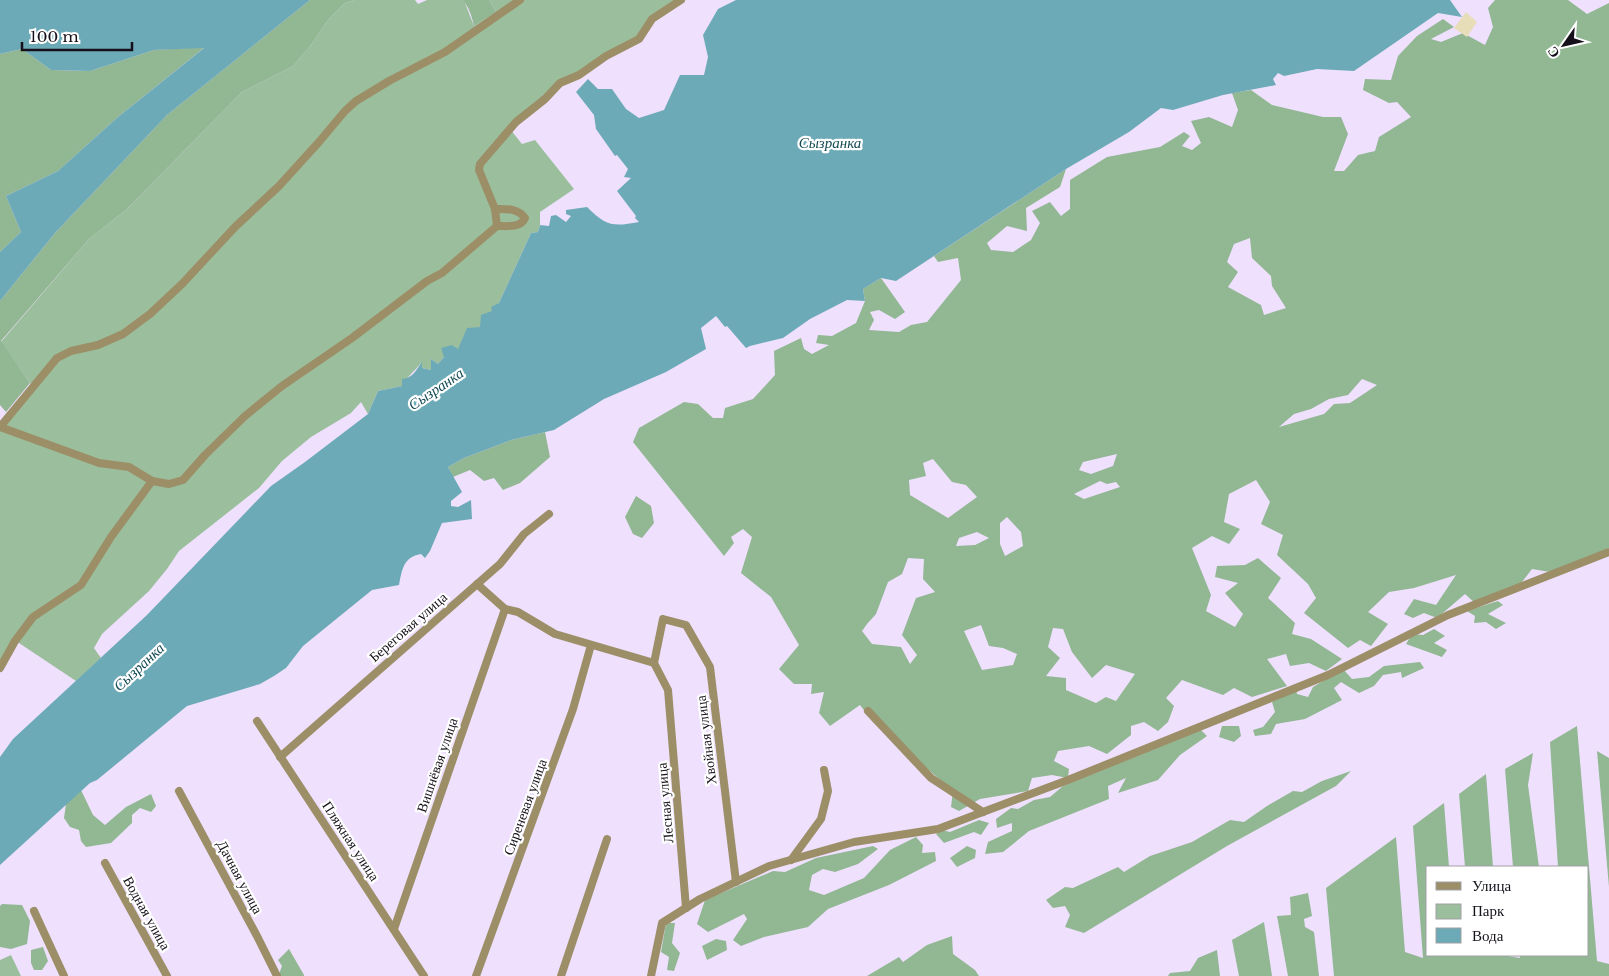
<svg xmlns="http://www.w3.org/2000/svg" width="1609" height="976" font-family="'Libre Baskerville',serif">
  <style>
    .green { fill: #9bbf9d }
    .forest { fill: #91b793; fill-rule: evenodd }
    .sand { fill: #e7deb9 }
    .water { fill: #6daab7 }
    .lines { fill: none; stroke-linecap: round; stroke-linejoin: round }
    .minor { stroke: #9c8f68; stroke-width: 8 }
    .labels { text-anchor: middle; stroke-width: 4.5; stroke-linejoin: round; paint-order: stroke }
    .street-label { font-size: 14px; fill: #151019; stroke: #fff }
    .water-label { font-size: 15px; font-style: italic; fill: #144a54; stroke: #fff }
  </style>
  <rect width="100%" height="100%" fill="#efe0fe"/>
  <g class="green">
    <path d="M354 0H415L418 4 427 0H462L465 3 474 26 496 12 489 0H681L652 19 639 39 560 83 510 129 522 144 535 140 574 189 540 212V225L538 232 531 233 499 303 480 327 458 349 444 357 438 364 431 359V370L422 368 421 363C415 371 406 377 402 386L378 391 368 414 361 402 351 413 311 437 282 461 259 488 179 551 167 569 149 591 102 634 94 648 101 658 76 681 16 641 0 668V427L33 387 1 342 89 239 127 209 242 92 293 66 311 45 328 20 345 3Z"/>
    <polygon points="11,955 21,976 0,976 0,960"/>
  </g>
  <g class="forest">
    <polygon points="310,0 354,0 345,3 328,20 311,45 293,66 242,92 127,209 89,239 1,341 30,383 6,412 0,405 0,301 55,233 167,115"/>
    <path d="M462 0H489L496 12 474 26C472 17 469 6 462 0Z"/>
    <path d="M1495 0H1568L1587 14 1609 3V548L1556 573 1532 569 1519 586 1476 604 1465 594 1437 618 1424 613 1413 618 1404 614 1414 599 1436 605 1456 575 1414 588 1389 592 1368 612 1388 624 1371 646 1360 640 1348 648 1304 613 1316 598 1308 584 1277 555 1283 535 1261 524 1270 502 1256 480 1229 494 1224 522 1240 529 1229 544 1212 536 1192 548 1211 595 1206 611 1235 627 1243 614 1225 593 1238 583 1215 577 1217 566 1245 565 1258 558 1281 578 1268 598 1295 623 1292 634 1311 639 1342 659 1326 671 1309 663 1290 666 1286 654 1267 659 1287 686 1252 697 1234 688 1223 695 1182 680 1166 698 1174 706 1168 722 1158 731 1144 722 1131 726V735L1107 754 1089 746 1058 751 1054 761 1069 769 1068 778 1052 775 1032 778 1028 791 980 799 959 811 951 807 953 791 873 722 860 705 830 726 819 713 824 692 811 694 812 684H794L779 669 799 645 771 597 741 573 752 537 743 529 731 537 734 543 724 556 633 442 639 428 684 402 698 404 713 418H723L725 408 753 399 775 375 774 351 801 338 804 349 812 354 829 345 816 343 818 335 832 336 856 323 865 301 863 289 881 278 905 312 895 319 879 310 870 312 874 320 869 330 899 332 911 325 927 322 961 280 958 258 938 262 934 256 1066 169 1060 187 1026 208 1027 231 1007 226 987 243 991 250 1013 252 1031 240 1040 223 1032 211 1050 202 1061 216 1070 209V180L1107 157 1160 147 1184 132 1190 136 1182 146 1192 150 1201 143 1191 121 1209 117 1232 127 1238 110 1232 93 1251 90 1272 105 1323 117H1341L1348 134 1334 171H1344L1358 155 1375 151 1379 137 1411 117 1397 102 1389 103 1363 90 1365 79 1391 80 1398 56 1417 36 1443 19 1454 27 1431 39 1441 42 1463 33 1485 45 1493 27 1488 8ZM1250 238 1252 258 1271 276 1272 286 1286 308 1264 315 1261 305 1228 287 1238 272 1227 262 1234 244ZM1362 379 1377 385 1350 403 1334 404 1324 414 1279 427 1294 414 1311 409 1329 399 1348 395ZM1117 454 1113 466 1091 474 1079 470 1083 462ZM933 459 952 482 966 485 977 497 948 518 910 495 909 480 926 476 923 463ZM1100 481 1107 484 1116 482 1120 487 1084 499 1074 494ZM1007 517 1021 532 1023 546 1005 556 1000 544V523ZM977 532 989 538 975 545 956 546 959 538ZM908 558 924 559 923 579 935 592 916 598 902 635 917 655 910 664 901 647 872 644 862 631 867 624 876 614 888 582 902 574ZM981 625 989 646 1003 648 1017 654 1013 665 982 670 964 631ZM1053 628 1063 629 1072 652 1092 678 1106 665 1135 674 1116 701 1106 697 1096 703 1066 690V678L1046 676 1060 658 1048 647Z"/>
    <polygon points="205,47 118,117 58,171 6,196 21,232 0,252 0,54 22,49 51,70 90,71 154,50"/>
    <polygon points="545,432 550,457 520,483 503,490 494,478 484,481 470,470 453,477 448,467 464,458 511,440"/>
    <polygon points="636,496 651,506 654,523 642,538 633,534 625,517"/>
    <polygon points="1498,601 1503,605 1488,614 1506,623 1496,629 1486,622 1474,623 1475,616 1467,611"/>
    <polygon points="1434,629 1445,636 1434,643 1447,650 1442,657 1406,644 1412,634 1423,635"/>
    <polygon points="1420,662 1424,668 1402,678 1401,672 1383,675 1374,686 1359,693 1341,682 1334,688 1342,700 1305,719 1276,724 1271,734 1255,736 1253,730 1263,727 1275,712 1272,702 1296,687 1297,694 1308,697 1313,687 1343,669 1352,679 1369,677 1384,666"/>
    <polygon points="1222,726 1239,726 1241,736 1234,742 1219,737"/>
    <polygon points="1577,726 1597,961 1609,964 1609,976 1334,976 1326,888 1396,837 1405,952 1423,958 1413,826 1444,803 1449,867 1428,867 1428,955 1501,955 1520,958 1520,955 1588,955 1588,867 1558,867 1550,742"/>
    <polygon points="1201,730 1207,736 1180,755 1158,780 1118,793 1126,778 1108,786 1109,799 1029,831 1003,852 985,854 988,842 1012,831 1012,823 997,828 996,819 1011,808 1018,809 1034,800 1050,797 1063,786"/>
    <polygon points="1597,751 1609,758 1609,887"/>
    <polygon points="1533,753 1528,785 1539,867 1513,867 1505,769"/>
    <polygon points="1351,771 1336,786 1227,846 1084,933 1065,927 1070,915 1065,906 1053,908 1046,900 1065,887 1073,888 1118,867 1124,872 1150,856 1192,842 1230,820 1244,822 1267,806 1293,791 1302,792 1322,781"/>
    <polygon points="1486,774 1493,867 1465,867 1459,794"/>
    <polygon points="81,790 93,815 105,825 126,807 151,794 156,806 151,812 140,808 132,815 132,823 111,843 86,847 81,841 79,830 70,827 64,818 66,804"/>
    <polygon points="979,820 989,823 981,835 974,832 944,843 936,834 942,830 950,832"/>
    <polygon points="916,837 923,845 922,853 935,852 936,861 889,885 828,909 808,927 764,937 741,946 733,940 747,919 744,914 708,932 697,924 705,900 773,871 785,872 816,858 873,846 878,849 858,864 835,872 823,869 812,875 809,890 824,895 864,878 890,850"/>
    <polygon points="967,846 976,850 975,858 957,867 950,858"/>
    <polygon points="1308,893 1312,916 1304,919 1305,927 1314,932 1319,976 1288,976 1277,916 1291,915 1290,897"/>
    <polygon points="2,904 22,905 30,921 27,944 11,949 0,947 0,906"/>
    <polygon points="1264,922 1272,976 1239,976 1232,940"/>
    <polygon points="666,923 675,923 672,943 680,953 674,971 667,970 669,957 661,952"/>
    <polygon points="952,936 953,954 975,970 979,976 867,976 899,957 903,962 927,945"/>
    <polygon points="716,939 726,941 727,950 707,960 702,946"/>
    <polygon points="43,947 48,961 42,970 34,970 31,963 31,950"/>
    <polygon points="289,949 304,975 304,976 280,976 279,974 282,966 278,960"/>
    <polygon points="1217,950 1220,976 1168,976 1170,973 1190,971 1198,958"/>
  </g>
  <polygon class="sand" points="1466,12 1477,22 1467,37 1454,28"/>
  <g class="water">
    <polygon points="0,0 310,0 167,115 55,233 0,301 0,252 21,232 6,196 58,171 118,117 204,48 154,50 90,71 51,70 22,49 0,54"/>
    <path d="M736 0H1450L1462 17 1438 13 1354 71 1317 69 1284 76 1278 73 1273 79 1276 85 1223 95 1173 110 1161 108 1129 132 1066 169 896 281 881 278 863 289 865 301 847 300 810 319 783 338 750 346 746 348 727 326 725 327 716 316 701 328 706 349 666 372 604 399 554 430 511 440 464 458 448 467 462 492 451 501V506L458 507 471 500 472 519 442 523 430 551 425 558 421 554C403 557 402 570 399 585L372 590 303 646 286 668 274 676 260 684 187 706 97 780 90 783 0 865V757L13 739 147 615 271 486 305 462 368 414 378 391 402 386V379C412 379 417 369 422 362V368L431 370V359L438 364 444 357 441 348 452 345 458 349 467 328 480 327 481 315 492 311 491 307 499 303 531 233 538 232 540 225 549 226 551 216 556 215 566 222 571 216 566 214V210L587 207C606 226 613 227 639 222L635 218 636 216 617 191 631 178 624 177 628 169 617 155 615 156 596 129 594 115 576 92 588 79 598 89H612L626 109 639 118 664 110 680 75H704L708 57 703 35 718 9Z"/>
  </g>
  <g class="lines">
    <g class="minor">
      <path d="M495 209C507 209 518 208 525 218 521 228 507 226 497 226"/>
      <polyline points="0,427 99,463 129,467 152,481 169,484 183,480 205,455 245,416 282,386 352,338 427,281 442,273 497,226 495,209 479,170 480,164 516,122 545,99 560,83 579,75 606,56 639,39 652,19 681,0"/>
      <polyline points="0,427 57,358 71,351 98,345 123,334 150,314 182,284 235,227 279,186 319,142 345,111 356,101 389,81 445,52 520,0"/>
      <polyline points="477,584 505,609 518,612 555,634 654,663"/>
      <polyline points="0,668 15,641 33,617 81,585 111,537 152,481"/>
      <polyline points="868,711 931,778 983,812"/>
      <polyline points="257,721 424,976"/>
      <polyline points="280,757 500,564 524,534 549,514"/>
      <polyline points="179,791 257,936 277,976"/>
      <polyline points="791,860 821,819 828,791 824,770"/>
      <polyline points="105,863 167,976"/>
      <polyline points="686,908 668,690 654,663 663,619 686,625 710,667 736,882"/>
      <polyline points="34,911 64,976"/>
      <polyline points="394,929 505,609"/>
      <polyline points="476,976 573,709 591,645"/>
      <polyline points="561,976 607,839"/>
      <polyline points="651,976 662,923 700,899 769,866 854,842 938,829 1068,780 1328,675 1448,615 1609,552"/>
    </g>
  </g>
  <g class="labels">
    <g class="street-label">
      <text transform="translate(408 627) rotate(-41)" y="5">Береговая улица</text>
      <text transform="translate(706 740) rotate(-97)" y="5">Хвойная улица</text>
      <text transform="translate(437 765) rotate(-71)" y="5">Вишнёвая улица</text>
      <text transform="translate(665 803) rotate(-95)" y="5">Лесная улица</text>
      <text transform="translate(525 807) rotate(-70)" y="5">Сиреневая улица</text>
      <text transform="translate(351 841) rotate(57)" y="5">Пляжная улица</text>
      <text transform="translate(240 877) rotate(62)" y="5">Дачная улица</text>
      <text transform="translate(147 913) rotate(61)" y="5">Водная улица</text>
    </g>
    <g class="water-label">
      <text x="830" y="148">Сызранка</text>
      <text transform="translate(436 389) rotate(-34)" y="5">Сызранка</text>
      <text transform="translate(139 667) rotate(-43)" y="5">Сызранка</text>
    </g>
  </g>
  <rect x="1426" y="866" width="162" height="90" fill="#ffffff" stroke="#a19fa3"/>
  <rect x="1436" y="882" width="25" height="8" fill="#9c8f68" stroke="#a19fa3"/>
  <text x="1472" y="891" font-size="15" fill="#151019">Улица</text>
  <rect x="1436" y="904" width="25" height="15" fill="#9bbf9d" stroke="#a19fa3"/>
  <text x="1472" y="916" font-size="15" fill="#151019">Парк</text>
  <rect x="1436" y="928" width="25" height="15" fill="#6daab7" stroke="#a19fa3"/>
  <text x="1472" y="941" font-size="15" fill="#151019">Вода</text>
  <g transform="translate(1564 45) rotate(236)" stroke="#ffffff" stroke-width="4" paint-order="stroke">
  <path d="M0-4L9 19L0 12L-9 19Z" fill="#151019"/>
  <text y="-8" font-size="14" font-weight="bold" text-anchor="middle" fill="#151019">С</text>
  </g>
  <path d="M22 42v8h110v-8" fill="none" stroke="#151019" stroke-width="2.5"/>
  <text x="30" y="42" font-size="15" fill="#151019" stroke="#ffffff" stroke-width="4" paint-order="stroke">100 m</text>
</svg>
